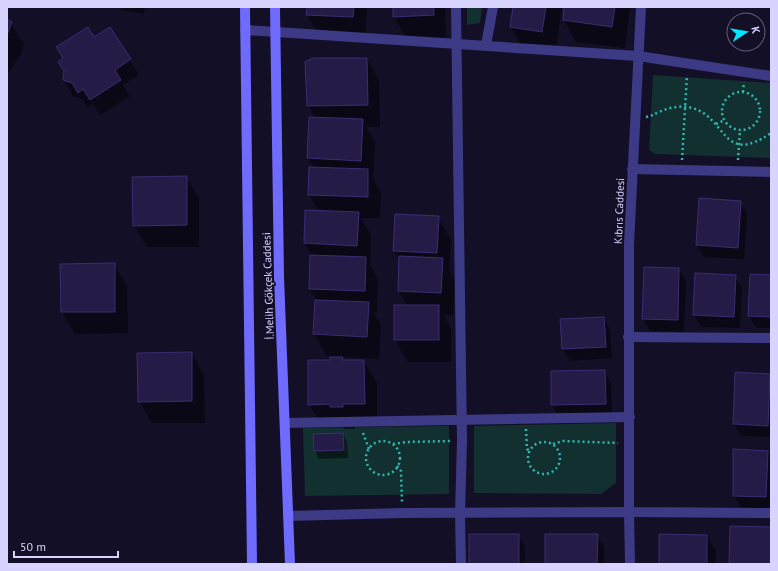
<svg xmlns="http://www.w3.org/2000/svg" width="778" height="571" font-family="'PT Sans',sans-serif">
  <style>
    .green { fill: #12302f }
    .shadow { fill: #0007 }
    .building { fill: #241b47; stroke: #3b2d73 }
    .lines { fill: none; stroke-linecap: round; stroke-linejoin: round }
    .path { stroke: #2fb8b0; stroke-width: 2.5; stroke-dasharray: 2 3; stroke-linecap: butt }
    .street { stroke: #3d3a85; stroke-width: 10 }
    .secondary { stroke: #6f6bff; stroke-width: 10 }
    .labels { text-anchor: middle; stroke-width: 3.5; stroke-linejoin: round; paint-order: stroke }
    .street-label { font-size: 11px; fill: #d9d4ff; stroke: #130f26 }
  </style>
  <rect width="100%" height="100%" fill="#130f26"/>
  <g class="green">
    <polygon points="467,7 482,7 480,23 467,25"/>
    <polygon points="653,75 771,83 771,158 655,154 649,150"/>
    <polygon points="616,423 616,483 601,494 474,493 474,426"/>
    <polygon points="449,426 449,494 305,496 303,428"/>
  </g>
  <g class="shadow">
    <polygon points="120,7 145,7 144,14 122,10"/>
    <polygon points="308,7 367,7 365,39 320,37 307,15"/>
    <polygon points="394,7 445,7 446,37 407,39 394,17"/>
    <polygon points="514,7 562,7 555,54 523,49 511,27"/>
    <polygon points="565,7 630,7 625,48 576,42 564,20"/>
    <polygon points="7,21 11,23 24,45 21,50 22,52 8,73 7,72"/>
    <polygon points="110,29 139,75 123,85 130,96 100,115 93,104 88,108 82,99 73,96 64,80 94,39"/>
    <polygon points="367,59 379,81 380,127 366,127 375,142 373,179 381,192 380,218 361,218 371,235 370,265 378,280 377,313 373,312 381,325 379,359 341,357 344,361 364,361 377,383 377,426 355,426 355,429 344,429 343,426 322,426 309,404 331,361 331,356 327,356 314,334 317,301 310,289 312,256 305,243 319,211 309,194 314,168 308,158 315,118 308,105"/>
    <polygon points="186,177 199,199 199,247 147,247 134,225"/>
    <polygon points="740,202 747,214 744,259 704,257 697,245"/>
    <polygon points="438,217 451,240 449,271 455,281 453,315 444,315 451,328 451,362 408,362 395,340 407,306 399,291 400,261 394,251"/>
    <polygon points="114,264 127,286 128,333 75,334 62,312"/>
    <polygon points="679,269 686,281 684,332 650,331 643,319"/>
    <polygon points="735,276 742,288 740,328 701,327 694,315"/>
    <polygon points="771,276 771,328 756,328 749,316"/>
    <polygon points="604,318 610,330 612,358 570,361 563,349"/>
    <polygon points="191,353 204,375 205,423 152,423 139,401"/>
    <polygon points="604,371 611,383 612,416 559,417 552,405"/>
    <polygon points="770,375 771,437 741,436 734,424"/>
    <polygon points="343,434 347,442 348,458 319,459 315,451 314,435"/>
    <polygon points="768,452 771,457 771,508 741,508 734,496"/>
    <polygon points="518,535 525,547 525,564 470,564"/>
    <polygon points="597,535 604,547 604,564 546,564"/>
    <polygon points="707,536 716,552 715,564 660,564"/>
  </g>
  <g class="building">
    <polygon points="307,7 354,7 353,17 306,15"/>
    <polygon points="393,7 434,7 434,15 393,17"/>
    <polygon points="513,7 546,7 542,32 510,27"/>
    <polygon points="564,7 615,7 612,27 563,20"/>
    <polygon points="7,19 12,22 7,35"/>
    <polygon points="88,27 94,37 110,27 131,59 115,70 121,80 90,100 83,89 78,93 72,83 63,80 64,71 58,62 63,58 56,47"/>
    <polygon points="313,58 367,58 368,105 307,106 305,62"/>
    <polygon points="309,117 363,119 361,161 307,158"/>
    <polygon points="309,167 368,169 368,197 308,195"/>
    <polygon points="187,176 187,225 133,226 132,177"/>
    <polygon points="699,198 741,201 738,248 696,245"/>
    <polygon points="305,210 359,212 357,246 304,243"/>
    <polygon points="395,214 439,216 437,253 393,251"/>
    <polygon points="310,255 366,257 365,291 309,289"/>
    <polygon points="399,256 443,258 441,293 398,291"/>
    <polygon points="115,263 115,312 61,312 60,264"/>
    <polygon points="644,267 679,268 678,320 642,319"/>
    <polygon points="695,273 736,275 734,317 693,315"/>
    <polygon points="750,274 771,275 771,317 748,316"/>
    <polygon points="315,300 369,302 367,337 313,334"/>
    <rect x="394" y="305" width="45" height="35"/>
    <polygon points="604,317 606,347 562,349 560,319"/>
    <polygon points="192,352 192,401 138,402 137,353"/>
    <polygon points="330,357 343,357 342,360 364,360 365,404 343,404 343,407 330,407 330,404 308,405 308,360 330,360"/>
    <polygon points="605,370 606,404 551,405 551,371"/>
    <polygon points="735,372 770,374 768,426 733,424"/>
    <polygon points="343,433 344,450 314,451 313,434"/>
    <polygon points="733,449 768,451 766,497 733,496"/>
    <polygon points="730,526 771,527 771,564 729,564"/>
    <rect x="469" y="534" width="50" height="30"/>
    <polygon points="545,534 598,534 597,564 545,564"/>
    <polygon points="659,534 707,535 707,564 659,564"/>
  </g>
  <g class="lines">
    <g class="path">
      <polyline points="743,92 744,82"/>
      <circle cx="741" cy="111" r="19"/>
      <path d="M646 117C652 116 654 114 659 112 670 107 682 105 692 108 727 117 722 167 771 133"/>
      <polyline points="716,124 725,120"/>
      <polyline points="682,160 687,75"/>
      <polyline points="738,160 740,130"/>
      <polyline points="526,429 527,449 530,451"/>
      <polyline points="363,433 369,449"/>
      <circle cx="383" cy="458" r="17"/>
      <circle cx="544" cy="458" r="16"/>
      <polyline points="393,444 407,442 451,441"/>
      <polyline points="553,444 563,441 618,443"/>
      <polyline points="397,466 401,471 402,502"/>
    </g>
    <g class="street">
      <polyline points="456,7 462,441 460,514 461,564"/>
      <polyline points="641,7 629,244 629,512 771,513"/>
      <polyline points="245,30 638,56 771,76"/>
      <polyline points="486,45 493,7"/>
      <polyline points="632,169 771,172"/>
      <polyline points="628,337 771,338"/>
      <polyline points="285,423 630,417"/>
      <polyline points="288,516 402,513 629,512 630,564"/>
    </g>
    <g class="secondary">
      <polyline points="245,7 252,564"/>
      <polyline points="275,7 279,277 290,564"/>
    </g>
  </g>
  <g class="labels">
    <g class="street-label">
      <text transform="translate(619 211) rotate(-88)" y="4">Kıbrıs Caddesi</text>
      <text transform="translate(268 286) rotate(-92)" y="4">İ.Melih Gökçek Caddesi</text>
    </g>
  </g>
  <rect width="778" height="571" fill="none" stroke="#d9d4ff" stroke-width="16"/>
  <g transform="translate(746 32) rotate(78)"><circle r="19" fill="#130f26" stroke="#625e7d"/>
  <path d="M0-3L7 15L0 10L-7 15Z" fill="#00e5ff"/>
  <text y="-6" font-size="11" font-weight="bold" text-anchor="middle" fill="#d9d4ff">K</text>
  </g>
  <path d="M14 551v6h104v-6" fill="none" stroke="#d9d4ff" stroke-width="2"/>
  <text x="20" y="551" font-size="12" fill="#d9d4ff" stroke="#130f26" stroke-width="3" paint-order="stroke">50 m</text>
</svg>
